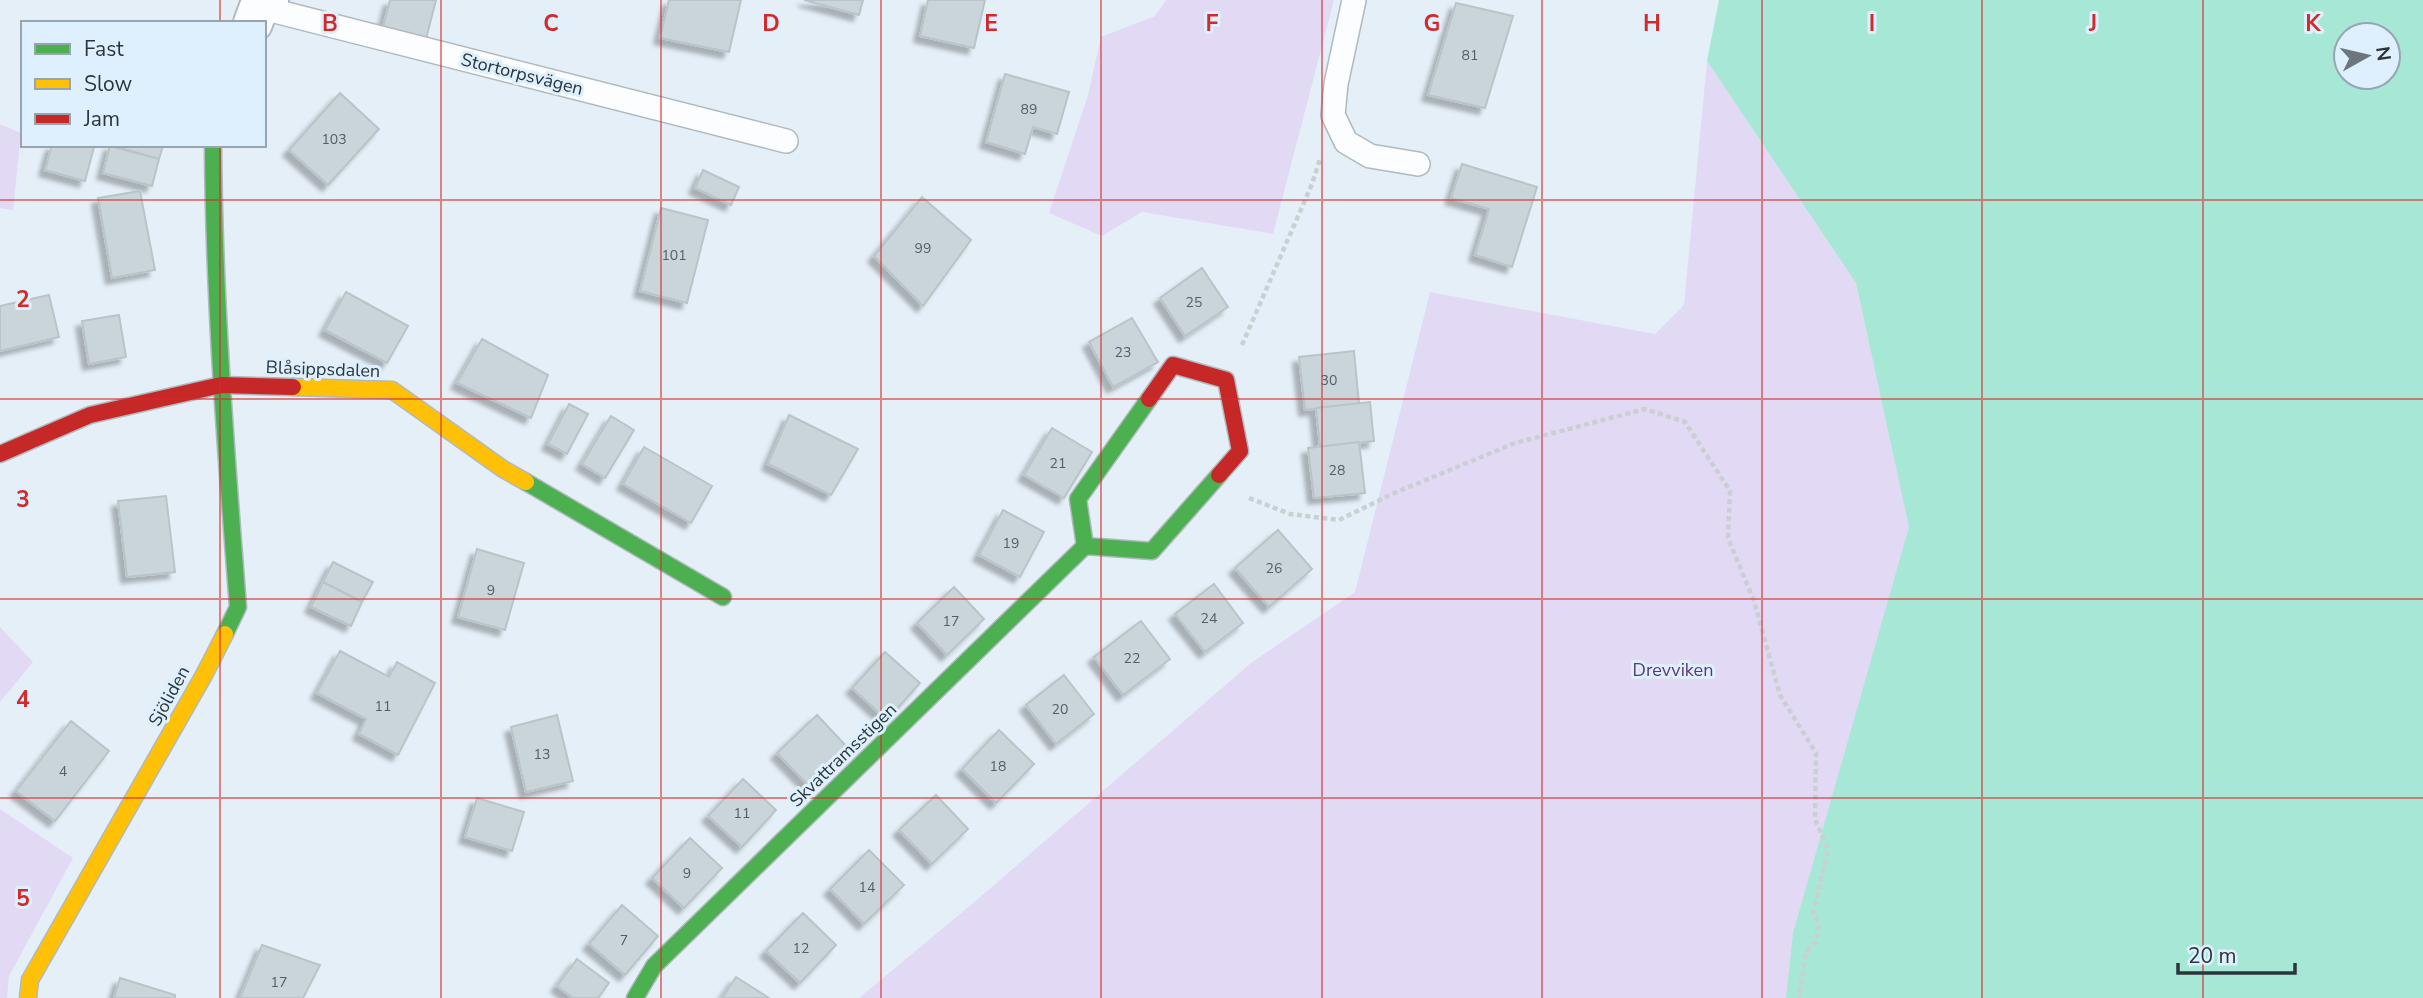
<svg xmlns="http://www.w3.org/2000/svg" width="2423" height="998" font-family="'Nunito Sans',sans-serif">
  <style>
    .green { fill: #e2daf5 }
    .water { fill: #a7e7d5; fill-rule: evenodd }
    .building { fill: #cad5d9; stroke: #b9c4c8; stroke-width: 2; filter: url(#shadow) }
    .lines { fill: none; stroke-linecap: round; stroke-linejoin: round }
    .lane-casing { stroke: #b0b9bf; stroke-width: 26 }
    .street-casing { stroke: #b0b9bf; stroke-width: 42 }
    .fast-casing { stroke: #b0b9bf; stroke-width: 19 }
    .slow-casing { stroke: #b0b9bf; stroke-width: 19 }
    .jam-casing { stroke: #b0b9bf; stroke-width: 19 }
    .path { stroke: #cacfd2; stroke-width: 4.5; stroke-dasharray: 5 3.5; stroke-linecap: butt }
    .lane { stroke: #fbfdfe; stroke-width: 23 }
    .street { stroke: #fbfdfe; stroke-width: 38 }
    .fast { stroke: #4caf50; stroke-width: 16 }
    .slow { stroke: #ffc107; stroke-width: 16 }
    .jam { stroke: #c62828; stroke-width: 16 }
    .grid { fill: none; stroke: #d62828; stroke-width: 2; stroke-opacity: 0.55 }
    .labels { text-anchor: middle; stroke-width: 6; stroke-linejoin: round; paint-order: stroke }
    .number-label { font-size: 14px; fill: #545d63 }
    .street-label { font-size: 18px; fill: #2c353c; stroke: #def0fe }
    .park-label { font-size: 18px; fill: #5f347e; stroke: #def0fe }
    .grid-label { font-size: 23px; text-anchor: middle; font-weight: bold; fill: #d62828; stroke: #def0fe; stroke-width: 6; stroke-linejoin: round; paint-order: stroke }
  </style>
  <defs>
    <filter id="shadow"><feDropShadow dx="-6" dy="6" stdDeviation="2" flood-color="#0004"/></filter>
  </defs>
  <rect width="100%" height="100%" fill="#e5eff7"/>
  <g class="green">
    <polygon points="1166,0 1334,0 1273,234 1142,212 1102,236 1049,213 1088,95 1101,37 1155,16"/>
    <polygon points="1707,61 1856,283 1876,375 2423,998 859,998 972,904 1251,663 1355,592 1430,292 1655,334 1684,305"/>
    <polygon points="0,124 21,133 13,210 0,208"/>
    <polygon points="0,627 33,662 0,702"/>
    <polygon points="0,809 73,858 9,976 7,998 0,998"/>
  </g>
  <path class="water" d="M1719 0H2423V998H1786L1793 933 1909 527 1856 283 1707 61ZM2346 35H2388V77H2346Z"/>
  <g class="building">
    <polygon points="390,0 436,0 426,39 383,27"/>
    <polygon points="669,0 741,0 729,52 660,38"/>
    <polygon points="804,0 863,0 859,15"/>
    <polygon points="928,0 985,0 974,48 920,36"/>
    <polygon points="1456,3 1513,16 1485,108 1428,95"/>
    <polygon points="1005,74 1069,92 1057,134 1033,127 1025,154 986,142"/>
    <polygon points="340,93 379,129 328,185 289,150"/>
    <polygon points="52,145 94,147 85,181 45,170"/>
    <polygon points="110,145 163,145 159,159"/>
    <polygon points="110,146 159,159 152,186 103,173"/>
    <polygon points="1462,164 1537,187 1512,267 1475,255 1489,209 1451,198"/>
    <polygon points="703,170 739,187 731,205 695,188"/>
    <polygon points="140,191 155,270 112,278 98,198"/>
    <polygon points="922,197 971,240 923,306 874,256"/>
    <polygon points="661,208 708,220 687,303 640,291"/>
    <polygon points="1202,268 1228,307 1185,336 1160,298"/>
    <polygon points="346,292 408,326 387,363 325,330"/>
    <polygon points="49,295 59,337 0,351 0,306"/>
    <polygon points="119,315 126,357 89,364 82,321"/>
    <polygon points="1132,318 1158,362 1113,387 1089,342"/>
    <polygon points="482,339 548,375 531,418 457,383"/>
    <polygon points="1354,351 1359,404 1305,410 1299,357"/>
    <polygon points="1370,402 1374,441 1320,447 1316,408"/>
    <polygon points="569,404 588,414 567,454 548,444"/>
    <polygon points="789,415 858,449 831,495 768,464"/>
    <polygon points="611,416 634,430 605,478 582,464"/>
    <polygon points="1052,428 1092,452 1064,498 1024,475"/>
    <polygon points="1359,442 1365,493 1314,498 1308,448"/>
    <polygon points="644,447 712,486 691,523 623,484"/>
    <polygon points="166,496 175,572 127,577 118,501"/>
    <polygon points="1003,510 1044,532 1020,577 979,555"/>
    <polygon points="1278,530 1312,569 1269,607 1235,568"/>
    <polygon points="477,549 524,563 505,630 458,617"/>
    <polygon points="333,562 373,582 362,602 323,582"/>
    <polygon points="323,582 362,602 351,626 311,607"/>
    <polygon points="1214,584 1243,623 1205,652 1175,614"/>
    <polygon points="954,587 984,619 947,655 917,623"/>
    <polygon points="1141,621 1170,659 1123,695 1094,657"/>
    <polygon points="340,651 389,677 397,662 435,683 398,755 359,734 366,719 317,693"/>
    <polygon points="885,652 920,683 887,720 852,688"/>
    <polygon points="1064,675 1094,714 1056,744 1026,705"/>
    <polygon points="557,715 573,781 526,792 511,727"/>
    <polygon points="817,715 849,749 810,787 777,753"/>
    <polygon points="71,721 109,751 55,821 16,791"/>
    <polygon points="999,730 1034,764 996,803 962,769"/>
    <polygon points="743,779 776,810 742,847 708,816"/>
    <polygon points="936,795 968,829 932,864 899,830"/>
    <polygon points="477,798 524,812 512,851 465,837"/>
    <polygon points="690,838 722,868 684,908 652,878"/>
    <polygon points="869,850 904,885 864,924 830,889"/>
    <polygon points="622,905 658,936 625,975 589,944"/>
    <polygon points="803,913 836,945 800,983 766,951"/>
    <polygon points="262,945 320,965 303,998 240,998"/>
    <polygon points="577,959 609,983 598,998 573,998 557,986"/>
    <polygon points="736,977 769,998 722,998"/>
    <polygon points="120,978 175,995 175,998 114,998"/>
  </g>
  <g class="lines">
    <g class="lane-casing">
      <g id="lane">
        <polyline points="1354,0 1336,84 1333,115 1346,142 1370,156 1418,164"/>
        <polyline points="259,7 786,141"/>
      </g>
    </g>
    <g class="street-casing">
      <polyline id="street" points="253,23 259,7 269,0"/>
    </g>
    <g class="fast-casing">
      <g id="fast">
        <path d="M213 145C214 300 226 453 238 607L225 634"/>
        <polyline points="526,482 723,597"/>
        <polyline points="1085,546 1078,499 1149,399"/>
        <polyline points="635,998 654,966 1085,546 1152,551 1219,475"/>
      </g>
    </g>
    <g class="slow-casing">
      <g id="slow">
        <polyline points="293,387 392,390 503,469 526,482"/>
        <polyline points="28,998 30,980 204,675 225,634"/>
      </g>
    </g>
    <g class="jam-casing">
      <g id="jam">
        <polyline points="1149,399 1173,365 1226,380 1240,451 1219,475"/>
        <polyline points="0,454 90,415 221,385 293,387"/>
      </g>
    </g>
    <g class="path">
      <polyline points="1242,345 1312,184 1320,159"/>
      <polyline points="1249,498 1290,514 1339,520 1392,494 1515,443 1645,409 1685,422 1730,491 1728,538 1754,601 1780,695 1816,753 1815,819 1828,850 1813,914 1819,924 1816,941 1806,952 1799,998"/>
    </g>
    <use href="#lane" class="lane"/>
    <use href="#street" class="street"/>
    <use href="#fast" class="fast"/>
    <use href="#slow" class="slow"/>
    <use href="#jam" class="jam"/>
  </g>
  <path class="grid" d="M220 0V23M441 0V998M661 0V998M881 0V998M1101 0V998M1322 0V998M1542 0V998M1762 0V998M1982 0V998M2203 0V998M220 145V998M0 200H2423M0 399H2423M0 599H2423M0 798H2423"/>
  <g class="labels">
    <g class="number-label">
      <text x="1470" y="60">81</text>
      <text x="1029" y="114">89</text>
      <text x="334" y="144">103</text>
      <text x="923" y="253">99</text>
      <text x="674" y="260">101</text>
      <text x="1194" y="307">25</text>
      <text x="1123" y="357">23</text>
      <text x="1329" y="385">30</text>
      <text x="1058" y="468">21</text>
      <text x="1337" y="475">28</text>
      <text x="1011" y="548">19</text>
      <text x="1274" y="573">26</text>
      <text x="491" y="595">9</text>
      <text x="1209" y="623">24</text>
      <text x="951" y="626">17</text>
      <text x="1132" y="663">22</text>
      <text x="383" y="711">11</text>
      <text x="1060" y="714">20</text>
      <text x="542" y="759">13</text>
      <text x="998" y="771">18</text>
      <text x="63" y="776">4</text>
      <text x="742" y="818">11</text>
      <text x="687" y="878">9</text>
      <text x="867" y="892">14</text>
      <text x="624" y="945">7</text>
      <text x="801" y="953">12</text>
      <text x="279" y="987">17</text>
    </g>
    <g class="street-label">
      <text transform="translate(522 74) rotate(14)" y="6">Stortorpsvägen</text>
      <text transform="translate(323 369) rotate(2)" y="6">Blåsippsdalen</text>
      <text transform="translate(169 696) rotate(-61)" y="6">Sjöliden</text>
      <text transform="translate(843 755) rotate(-44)" y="6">Skvattramsstigen</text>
    </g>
    <g class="park-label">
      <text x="1673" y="676">Drevviken</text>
    </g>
  </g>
  <g class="grid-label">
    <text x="330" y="31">B</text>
    <text x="551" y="31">C</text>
    <text x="771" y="31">D</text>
    <text x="991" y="31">E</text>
    <text x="1212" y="31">F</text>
    <text x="1432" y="31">G</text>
    <text x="1652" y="31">H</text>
    <text x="1872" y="31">I</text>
    <text x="2093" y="31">J</text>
    <text x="2313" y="31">K</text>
    <text x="23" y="307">2</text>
    <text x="23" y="507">3</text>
    <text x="23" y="707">4</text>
    <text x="23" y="906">5</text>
  </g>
  <rect x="21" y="21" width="245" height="126" fill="#def0fe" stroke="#97a5b0" stroke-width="2"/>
  <rect x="35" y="44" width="35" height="10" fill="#4caf50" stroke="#97a5b0" stroke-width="2"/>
  <text x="84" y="56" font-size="21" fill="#2c353c">Fast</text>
  <rect x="35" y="79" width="35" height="10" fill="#ffc107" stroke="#97a5b0" stroke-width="2"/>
  <text x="84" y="91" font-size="21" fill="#2c353c">Slow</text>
  <rect x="35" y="114" width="35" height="10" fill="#c62828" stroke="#97a5b0" stroke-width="2"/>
  <text x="84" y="126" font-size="21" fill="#2c353c">Jam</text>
  <g transform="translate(2367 56) rotate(82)"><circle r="33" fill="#def0fe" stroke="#97a5b0" stroke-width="2"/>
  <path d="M0-5L12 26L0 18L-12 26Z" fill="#6d767d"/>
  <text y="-10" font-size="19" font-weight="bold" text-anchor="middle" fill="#2c353c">N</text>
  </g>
  <path d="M2178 963v10h117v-10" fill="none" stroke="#2c353c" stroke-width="3.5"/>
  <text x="2188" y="963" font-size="21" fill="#2c353c" stroke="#def0fe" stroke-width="5" paint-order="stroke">20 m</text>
</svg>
